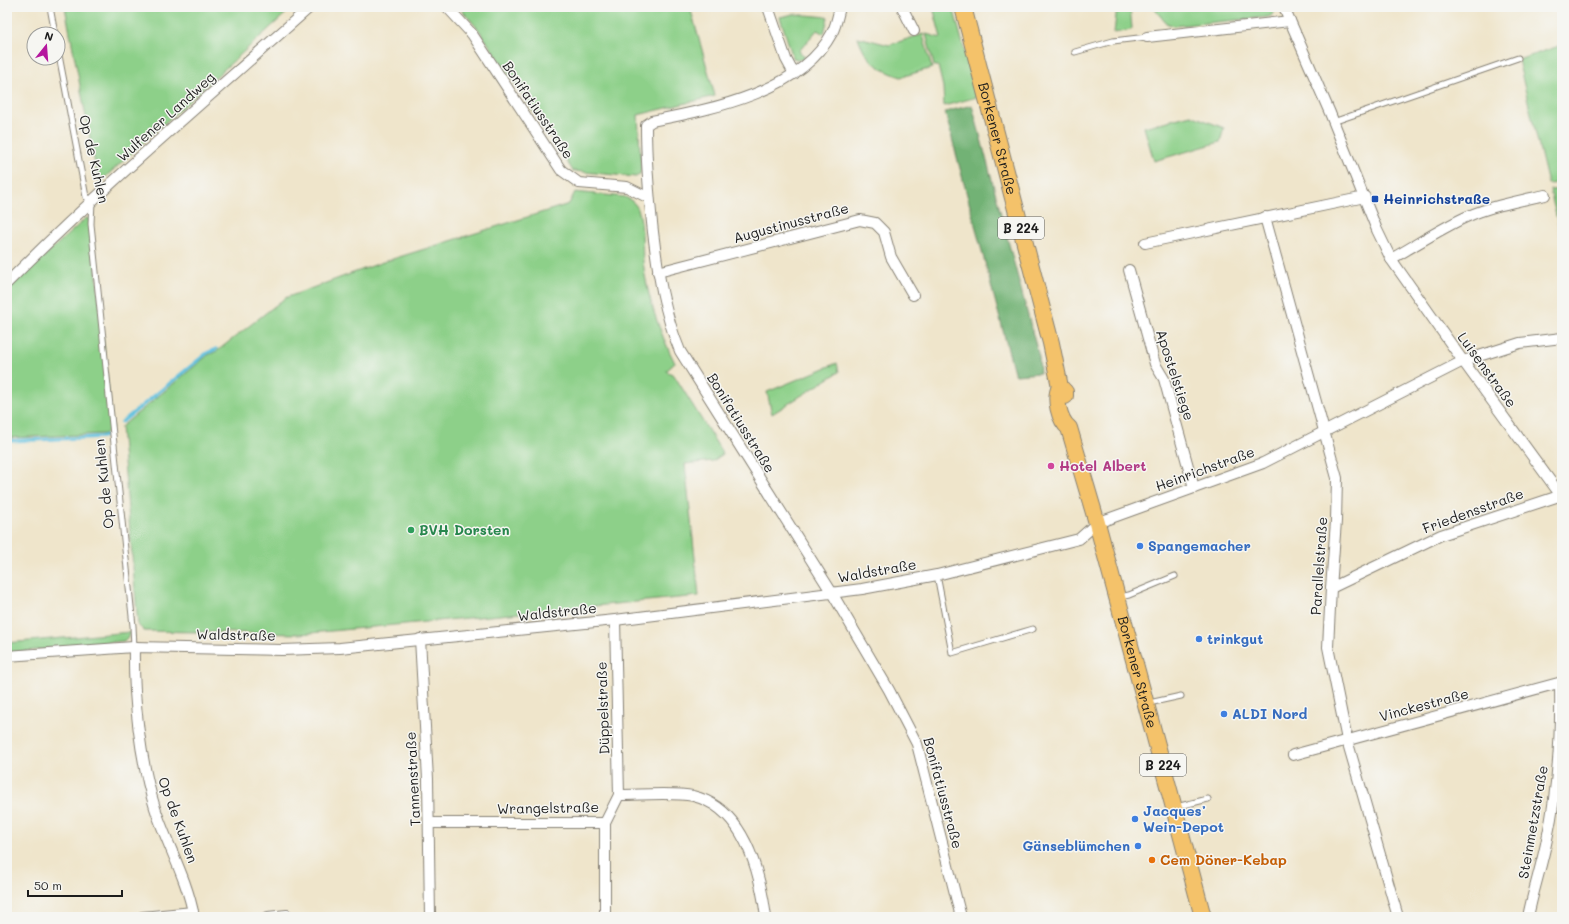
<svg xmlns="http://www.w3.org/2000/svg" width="1569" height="924" font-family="Mali,sans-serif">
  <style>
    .green { fill: #8dd089; stroke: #547652 }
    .forest { fill: #72b275; stroke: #476748 }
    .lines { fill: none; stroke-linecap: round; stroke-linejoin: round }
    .stream { stroke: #62c2e0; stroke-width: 3.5 }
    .service-casing { stroke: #868074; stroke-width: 7 }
    .minor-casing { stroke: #868074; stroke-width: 12 }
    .primary-casing { stroke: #868074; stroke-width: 18 }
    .service { stroke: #fff; stroke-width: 5 }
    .minor { stroke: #fff; stroke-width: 10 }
    .primary { stroke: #f4c26a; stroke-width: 16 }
    .transit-dot { fill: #1a4fb4; stroke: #f6f6f2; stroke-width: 1.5 }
    .hotel-dot { fill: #d1479c; stroke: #f6f6f2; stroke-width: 1.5 }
    .leisure-dot { fill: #2e9e5b; stroke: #f6f6f2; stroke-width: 1.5 }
    .shop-dot { fill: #3f7fe0; stroke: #f6f6f2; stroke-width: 1.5 }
    .food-dot { fill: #e8710a; stroke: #f6f6f2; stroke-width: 1.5 }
    .labels { text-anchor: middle; stroke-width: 3; stroke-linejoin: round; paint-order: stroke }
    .shield { fill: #f6f6f2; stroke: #5d5d5c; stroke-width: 1 }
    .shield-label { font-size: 13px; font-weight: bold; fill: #1c1c1c }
    .street-label { font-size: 14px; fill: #1c1c1c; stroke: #f6f6f2 }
    .transit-label { font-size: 14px; font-weight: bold; fill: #164399; stroke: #f6f6f2; text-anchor: start }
    .hotel-label { font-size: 14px; font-weight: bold; fill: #b23c85; stroke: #f6f6f2; text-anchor: start }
    .leisure-label { font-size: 14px; font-weight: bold; fill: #27864d; stroke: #f6f6f2; text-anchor: start }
    .shop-label { font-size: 14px; font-weight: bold; fill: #366cbe; stroke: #f6f6f2; text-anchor: start }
    .food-label { font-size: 14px; font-weight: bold; fill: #c56008; stroke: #f6f6f2; text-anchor: start }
  </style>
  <rect width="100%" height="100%" fill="#f6f6f2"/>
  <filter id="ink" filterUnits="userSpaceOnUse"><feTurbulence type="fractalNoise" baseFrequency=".025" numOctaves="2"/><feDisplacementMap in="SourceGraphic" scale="8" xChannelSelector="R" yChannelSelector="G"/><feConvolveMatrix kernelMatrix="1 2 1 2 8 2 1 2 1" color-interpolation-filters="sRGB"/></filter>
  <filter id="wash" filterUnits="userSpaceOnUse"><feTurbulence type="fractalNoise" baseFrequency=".012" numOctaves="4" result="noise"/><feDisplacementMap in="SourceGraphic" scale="16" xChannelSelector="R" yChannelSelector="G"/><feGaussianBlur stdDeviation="0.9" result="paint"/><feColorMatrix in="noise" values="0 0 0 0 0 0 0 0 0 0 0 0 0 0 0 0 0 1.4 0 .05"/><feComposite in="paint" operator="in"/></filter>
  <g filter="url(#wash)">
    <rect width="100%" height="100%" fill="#efe5cb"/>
    <g class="green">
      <polygon points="65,7 293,7 101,181 98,180"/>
      <polygon points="459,7 690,7 715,96 638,115 641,170 640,174 636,177 573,171 479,30"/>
      <polygon points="933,7 953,7 977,97 944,106 943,87 938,66 934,66 926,34 941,38"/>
      <polygon points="1117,7 1130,7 1132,28 1131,30 1114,33"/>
      <polygon points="1153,7 1278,7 1272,15 1268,17 1174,26 1166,23"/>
      <polygon points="794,14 828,17 824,34 817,30 799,51 805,57 801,60 793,58 780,17"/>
      <path d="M923 34 932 68 901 77C877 69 866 60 858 37L889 45Z"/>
      <polygon points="1562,45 1562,183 1548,184 1518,60"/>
      <polygon points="1191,115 1224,128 1220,142 1154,161 1144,127"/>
      <polygon points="1562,189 1562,241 1550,190"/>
      <path d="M575 192 625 197C632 200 637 205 639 212 643 225 642 247 643 261 647 297 659 331 675 363L666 371 674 375 723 454 713 461 685 464 699 596 300 634 144 631 138 625 121 427 208 355 217 351 285 298 383 262 569 204Z"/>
      <polygon points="86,218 89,219 93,236 112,428 104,434 7,438 7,290"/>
      <polygon points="837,363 839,372 772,414 767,392"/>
      <polygon points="130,632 128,637 124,641 7,653 7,643"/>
    </g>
    <polygon class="forest" points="972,105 1039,357 1040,373 1016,375 1014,372 945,112"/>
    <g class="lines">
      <g class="stream">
        <polyline points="122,422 207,353 216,349"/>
        <polyline points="7,441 101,437 105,436"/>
      </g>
    </g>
  </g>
  <g filter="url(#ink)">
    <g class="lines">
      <g class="service-casing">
        <g id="service">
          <polyline points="50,7 55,34"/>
          <polyline points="58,50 86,197 92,201 91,224 133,626 134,647"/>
          <polyline points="1075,52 1113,41 1147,37"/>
          <polyline points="1333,122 1518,58"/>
          <polyline points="937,575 952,653 1033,629"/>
          <polyline points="1120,597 1129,595 1175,576"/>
          <polyline points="1149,703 1181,696"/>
          <polyline points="1176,807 1208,799"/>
        </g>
      </g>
      <g class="minor-casing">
        <g id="minor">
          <polyline points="447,7 472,34 561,170 579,183 627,187 649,198"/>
          <polyline points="768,7 786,59 794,74"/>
          <path d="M840 7C838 15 836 26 832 33 801 92 712 109 652 121L646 125C646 161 649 196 653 232 658 273 664 313 680 351L832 593 889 690 917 744 961 917"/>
          <polyline points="902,7 914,31"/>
          <polyline points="1284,7 1330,113 1377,230 1391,259 1463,361 1562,497"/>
          <polyline points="1147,37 1290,21"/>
          <polyline points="1265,217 1337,478 1336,521 1331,588 1328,647 1347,740 1398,917"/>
          <polyline points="1145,243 1365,197"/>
          <path d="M1391 259C1416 245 1440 229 1466 217 1491 206 1518 201 1545 195"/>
          <polyline points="1129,270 1155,364 1164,379 1194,488"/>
          <polyline points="658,272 860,220 875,223 884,232 891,257 913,295"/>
          <path d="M7 283C103 186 208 98 310 7"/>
          <polyline points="1331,588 1441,535 1562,495"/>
          <polyline points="615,620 619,795"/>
          <polyline points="420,639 428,779 430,917"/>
          <path d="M134 647C133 697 140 760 155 808 167 845 187 878 194 917"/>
          <polyline points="7,656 134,647 282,650 340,648 615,620 862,589 937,575 1079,539 1097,523 1263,463 1463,361 1520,343 1562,338"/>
          <polyline points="1293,755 1562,682"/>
          <polyline points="429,823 605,823"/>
          <polyline points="142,917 193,912"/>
          <polyline points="268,917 287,915"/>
          <path d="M605 917V823L619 795C640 795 674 792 693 796 744 808 760 872 766 917"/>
          <path d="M1528 917C1533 891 1542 865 1547 839 1558 788 1561 736 1560 684"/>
        </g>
      </g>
      <g class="primary-casing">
        <g id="primary">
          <path id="s1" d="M963 7 1051 343 1060 387 1065 392V396"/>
          <path id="s2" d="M1060 387C1054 398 1059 420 1069 428L1097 523 1174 808 1203 917"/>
        </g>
      </g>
      <use href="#service" class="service"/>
      <use href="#minor" class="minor"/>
      <use href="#primary" class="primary"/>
    </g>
  </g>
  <rect class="transit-dot" x="1371" y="195" width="8" height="8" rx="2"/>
  <circle class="hotel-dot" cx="1051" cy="466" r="4"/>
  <circle class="leisure-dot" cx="411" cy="530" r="4"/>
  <g class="shop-dot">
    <circle cx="1140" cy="546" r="4"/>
    <circle cx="1199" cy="639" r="4"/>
    <circle cx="1224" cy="714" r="4"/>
    <circle cx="1135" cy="819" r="4"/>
    <circle cx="1138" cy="846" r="4"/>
  </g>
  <circle class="food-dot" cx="1152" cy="860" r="4"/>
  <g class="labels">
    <g class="shield">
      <rect x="998" y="217" width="46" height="22" rx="3"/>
      <rect x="1140" y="754" width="46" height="22" rx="3"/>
    </g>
    <g class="shield-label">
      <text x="1021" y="233">B 224</text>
      <text x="1163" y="770">B 224</text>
    </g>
    <g class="street-label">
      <text transform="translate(538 110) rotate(56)" y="5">Bonifatiusstraße</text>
      <text transform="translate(166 117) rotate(-42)" y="5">Wulfener Landweg</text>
      <text dy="5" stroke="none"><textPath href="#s1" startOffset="136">Borkener Straße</textPath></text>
      <text transform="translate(94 159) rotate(77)" y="5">Op de Kuhlen</text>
      <text transform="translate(791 223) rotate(-15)" y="5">Augustinusstraße</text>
      <text transform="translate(1487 370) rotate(54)" y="5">Luisenstraße</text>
      <text transform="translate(1175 375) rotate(72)" y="5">Apostelstiege</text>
      <text transform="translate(741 423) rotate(58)" y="5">Bonifatiusstraße</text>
      <text transform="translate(1205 469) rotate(-20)" y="5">Heinrichstraße</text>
      <text transform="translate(104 484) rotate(-96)" y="5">Op de Kuhlen</text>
      <text transform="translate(1473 511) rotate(-20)" y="5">Friedensstraße</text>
      <text transform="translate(1319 566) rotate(-86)" y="5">Parallelstraße</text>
      <text transform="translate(877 571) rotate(-10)" y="5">Waldstraße</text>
      <text transform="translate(557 612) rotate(-6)" y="5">Waldstraße</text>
      <text transform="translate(236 635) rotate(1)" y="5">Waldstraße</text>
      <text dy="5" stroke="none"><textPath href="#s2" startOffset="298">Borkener Straße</textPath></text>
      <text transform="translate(1424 705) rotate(-15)" y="5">Vinckestraße</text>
      <text transform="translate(603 708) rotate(-92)" y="5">Düppelstraße</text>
      <text transform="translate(413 779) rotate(-93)" y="5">Tannenstraße</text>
      <text transform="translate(943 793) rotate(75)" y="5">Bonifatiusstraße</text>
      <text transform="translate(548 808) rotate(-1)" y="5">Wrangelstraße</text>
      <text transform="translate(178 820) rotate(70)" y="5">Op de Kuhlen</text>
      <text transform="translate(1533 822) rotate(-80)" y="5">Steinmetzstraße</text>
    </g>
    <g class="transit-label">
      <text x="1383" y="204">Heinrichstraße</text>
    </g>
    <g class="hotel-label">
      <text x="1059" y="471">Hotel Albert</text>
    </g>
    <g class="leisure-label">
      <text x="419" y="535">BVH Dorsten</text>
    </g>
    <g class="shop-label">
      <text x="1148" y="551">Spangemacher</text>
      <text x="1207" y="644">trinkgut</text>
      <text x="1232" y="719">ALDI Nord</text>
      <text x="1143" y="816">Jacques’<tspan x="1143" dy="16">Wein-Depot</tspan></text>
      <text x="1130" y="851" text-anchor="end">Gänseblümchen</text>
    </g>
    <g class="food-label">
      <text x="1160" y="865">Cem Döner-Kebap</text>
    </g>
  </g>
  <rect width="1569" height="924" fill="none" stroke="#f6f6f2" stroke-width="24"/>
  <g transform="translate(46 46) rotate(17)"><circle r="19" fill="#f6f6f2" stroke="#9f9f9c"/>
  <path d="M0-3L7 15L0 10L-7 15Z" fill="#b5179e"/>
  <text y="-6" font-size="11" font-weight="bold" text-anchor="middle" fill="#1c1c1c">N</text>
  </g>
  <path d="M28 890v6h94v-6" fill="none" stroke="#1c1c1c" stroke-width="2"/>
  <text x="34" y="890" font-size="12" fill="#1c1c1c" stroke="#f6f6f2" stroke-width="3" paint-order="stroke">50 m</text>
</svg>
